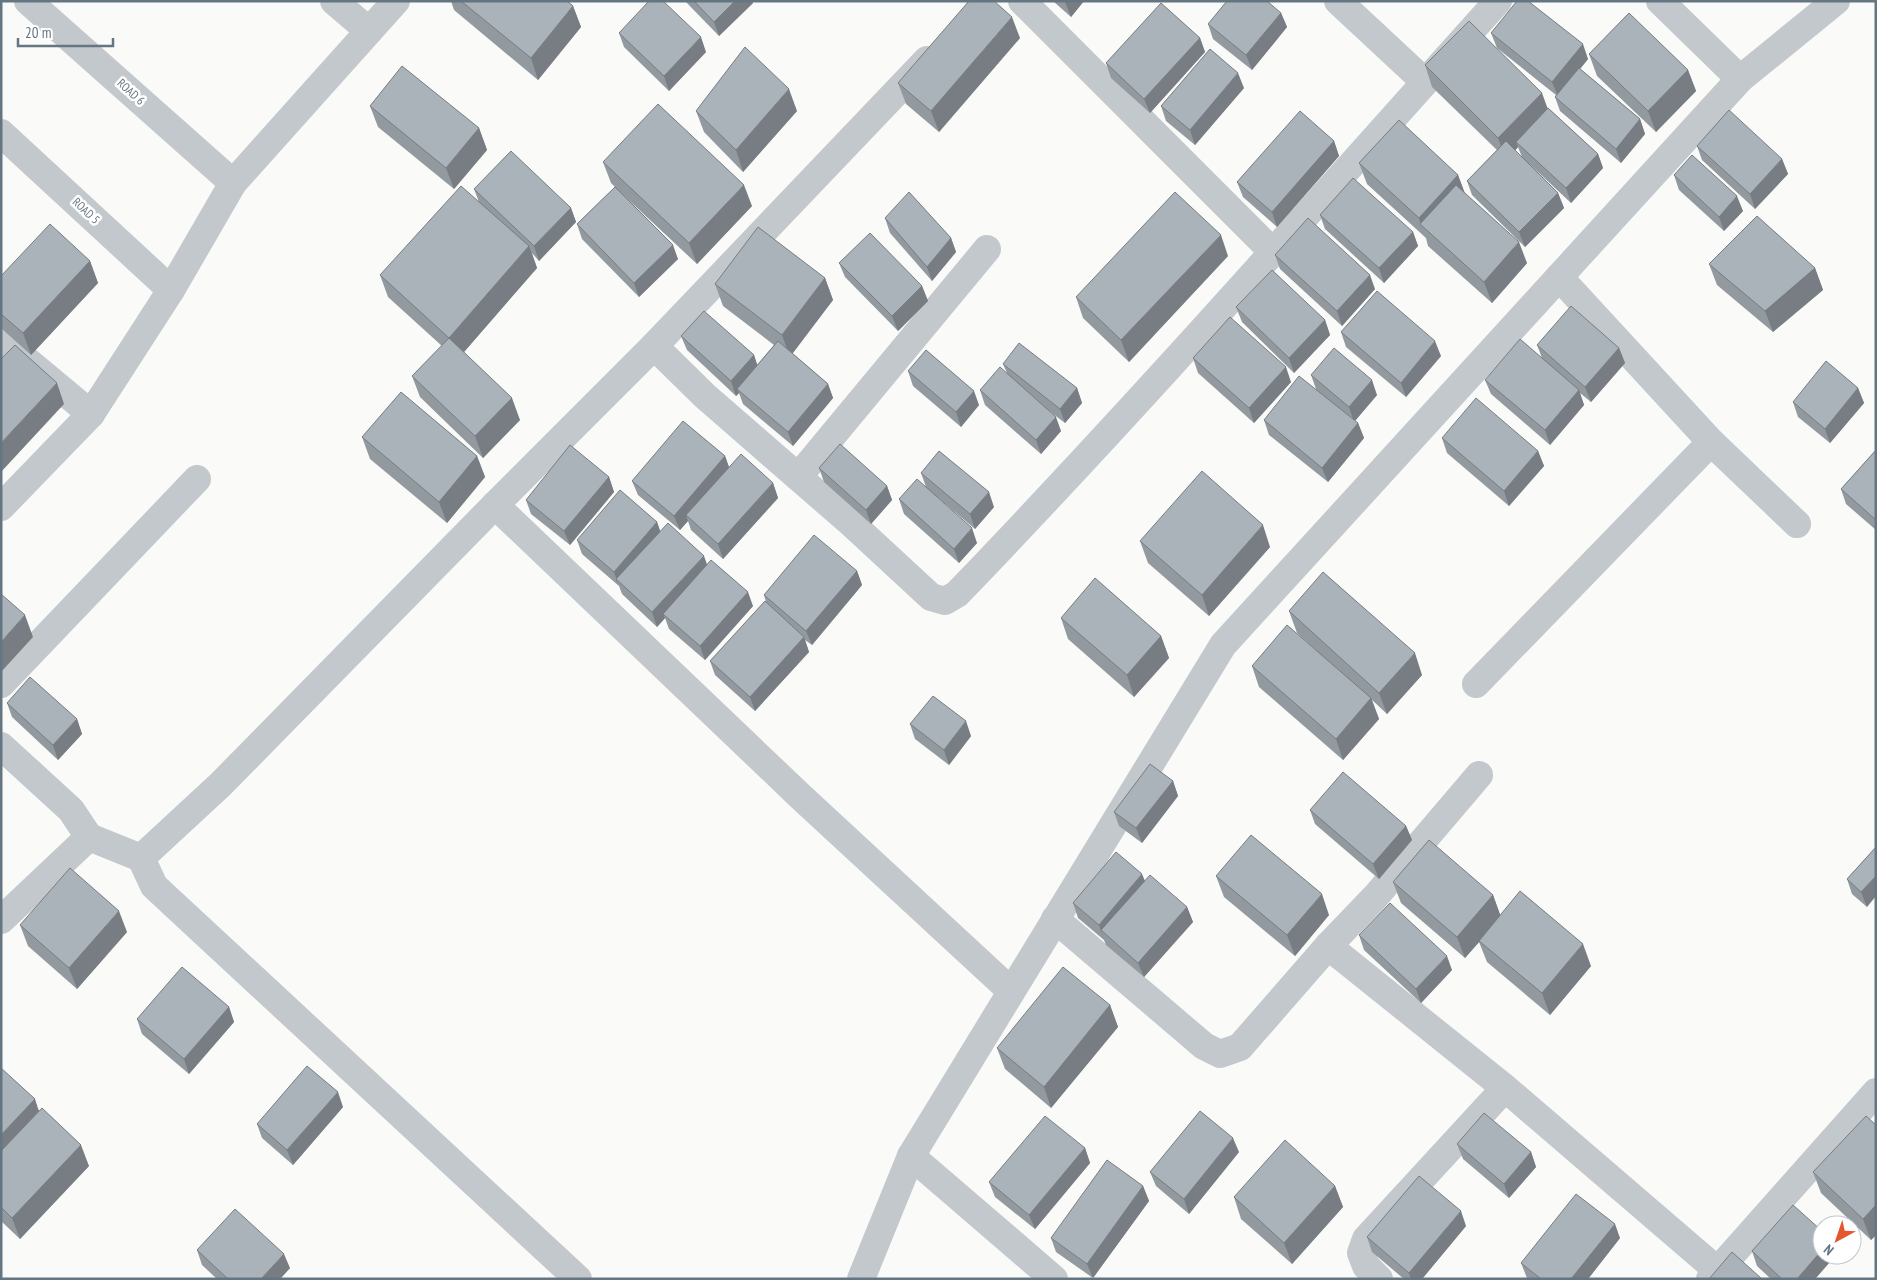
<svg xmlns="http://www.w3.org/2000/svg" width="1877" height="1280" font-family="'PT Sans Narrow',sans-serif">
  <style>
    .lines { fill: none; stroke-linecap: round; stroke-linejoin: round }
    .street { stroke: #c3c8cc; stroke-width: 28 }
    .wall { fill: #929a9f }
    .shaded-wall { fill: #777d82 }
    .building { fill: #aab3b9; stroke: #777d82 }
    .labels { text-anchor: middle; stroke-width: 5; stroke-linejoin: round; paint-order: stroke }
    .street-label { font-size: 12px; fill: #657683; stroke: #fff }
  </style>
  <rect width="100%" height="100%" fill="#fafaf8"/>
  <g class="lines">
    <g class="street">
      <polyline points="28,1 233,183"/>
      <polyline points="334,1 369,31"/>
      <polyline points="1022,1 1273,252"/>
      <polyline points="1338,1 1425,82"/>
      <polyline points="1660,1 1740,79"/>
      <polyline points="1,133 171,290"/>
      <polyline points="1559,277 1711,442 1797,524"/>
      <polyline points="1,339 91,414"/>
      <path d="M654 346 705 396 851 523 931 597 945 601 957 594C1142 402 1319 200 1498 1"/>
      <polyline points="798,477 987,249"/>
      <polyline points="495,505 800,796 1011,991"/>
      <polyline points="1,507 91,414 171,290 233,183 396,1"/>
      <polyline points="1,684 197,479"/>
      <polyline points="1476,684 1711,442"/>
      <polyline points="1,746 71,810 89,837 141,858 221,784 495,505 654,346 927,60"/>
      <polyline points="141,858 154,886 578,1279"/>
      <polyline points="1055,919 1204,1046 1220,1054 1240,1047 1328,946 1376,896 1479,775"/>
      <polyline points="1,920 89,837"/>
      <polyline points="1328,946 1505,1088 1717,1270"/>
      <polyline points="911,1156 1054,1279"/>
      <polyline points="861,1279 911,1156 1223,645 1740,79 1836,1"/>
      <polyline points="1379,1279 1366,1266 1361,1253 1366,1239 1505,1088"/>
      <polyline points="1710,1279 1876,1092"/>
    </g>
  </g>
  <g class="wall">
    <polygon points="451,1 567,1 573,6 581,27 538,80 454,10"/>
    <polygon points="685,1 752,1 753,3 719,36"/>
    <polygon points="1053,1 1084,1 1071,17"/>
    <polygon points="1281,13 1287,27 1252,70 1213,39 1208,24"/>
    <polygon points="619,33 706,52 669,91 624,47"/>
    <polygon points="1491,33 1588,59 1580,69 1640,119 1645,134 1621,163 1560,111 1555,97 1556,95 1497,48"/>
    <polygon points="1020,38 939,132 906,104 898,83"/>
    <polygon points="1200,38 1205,52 1150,113 1111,78 1106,63"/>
    <polygon points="1589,54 1688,70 1696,91 1656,132 1597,76"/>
    <polygon points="1425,65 1548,108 1598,154 1603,168 1571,203 1522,157 1518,147 1515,151 1558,193 1564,208 1525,247 1472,195 1467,181 1497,150 1432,87"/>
    <polygon points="1244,88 1195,145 1166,121 1161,106"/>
    <polygon points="370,106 479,128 487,150 454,189 378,127"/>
    <polygon points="696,111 797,111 743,172 704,132"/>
    <polygon points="1334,141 1339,156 1277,227 1243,197 1237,182"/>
    <polygon points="1697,146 1782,159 1788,174 1755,209 1702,160"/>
    <polygon points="603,162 752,206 697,264 619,191 678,259 639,297 582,239 577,224 615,187 611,183"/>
    <polygon points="1359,163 1458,175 1464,192 1527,263 1492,303 1428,246 1426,238 1367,184"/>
    <polygon points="1674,175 1743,211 1724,231 1679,190"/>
    <polygon points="474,189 571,208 576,222 539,261 532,253 537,268 464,352 520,420 483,458 420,397 412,376 442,346 388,297 380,275 479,202"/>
    <polygon points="1320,215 1413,232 1418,246 1384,283 1325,229"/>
    <polygon points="885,218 951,238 956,252 932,281 890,233"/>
    <polygon points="1275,255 1375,289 1342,326 1280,269"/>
    <polygon points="1228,256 1129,362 1083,318 1076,297"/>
    <polygon points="90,261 98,283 31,355 1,328 1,276"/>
    <polygon points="839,263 922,286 928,301 898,331 845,277"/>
    <polygon points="1709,264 1815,268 1823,290 1773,332 1717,285"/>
    <polygon points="825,278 833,300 792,353 828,384 833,398 793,446 743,404 739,393 736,396 687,350 681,336 754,355 757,365 774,345 723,306 715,284"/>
    <polygon points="1236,307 1325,320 1330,335 1294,373 1242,322"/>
    <polygon points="1341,332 1441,356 1406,397 1346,347"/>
    <polygon points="1537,345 1619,348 1625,363 1591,402 1580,393 1584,405 1550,445 1491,394 1485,380 1542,358"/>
    <polygon points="1193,358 1291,382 1254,423 1198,373"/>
    <polygon points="1003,364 1077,388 1082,403 1065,423 1044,407 1061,431 1041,454 985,405 980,390 1007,373"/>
    <polygon points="908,371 979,405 961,427 913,386"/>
    <polygon points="1311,375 1377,395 1355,421 1358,423 1364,438 1328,482 1269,435 1264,420 1316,389"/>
    <polygon points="1858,388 1864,403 1830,443 1798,417 1793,402"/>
    <polygon points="362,437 477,456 485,477 447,523 370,459"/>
    <polygon points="1442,438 1538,451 1544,466 1509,506 1447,453"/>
    <polygon points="1876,450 1876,530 1846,504 1841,489"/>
    <polygon points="725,456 729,467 773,483 778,498 723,559 691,530 688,521 680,530 638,495 632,481"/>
    <polygon points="819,468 887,486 892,500 871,524 824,482"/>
    <polygon points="921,473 994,507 975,529 936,496 977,543 959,563 904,514 899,499 926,487"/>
    <polygon points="609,477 614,492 570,545 531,514 526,500"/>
    <polygon points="657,522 660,532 707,565 753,606 705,660 669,629 665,618 657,627 622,594 619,586 582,554 577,540"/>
    <polygon points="1140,541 1270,547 1209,616 1148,563"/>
    <polygon points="857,571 862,585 812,645 805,640 809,652 755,711 715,675 710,661 766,602 764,595"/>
    <polygon points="1289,611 1422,675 1387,714 1372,700 1379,719 1343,760 1259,687 1252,666 1318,652 1297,633"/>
    <polygon points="1061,618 1161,636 1169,658 1134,697 1068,639"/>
    <polygon points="7,703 77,719 82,734 58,760 12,717"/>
    <polygon points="910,724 971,736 949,765 915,739"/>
    <polygon points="1173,781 1178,796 1142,843 1119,826 1114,812"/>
    <polygon points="1310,810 1406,826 1412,840 1379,879 1315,824"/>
    <polygon points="1876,847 1867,907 1852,894 1847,879"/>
    <polygon points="1216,876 1329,915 1295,956 1224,897"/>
    <polygon points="1145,881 1187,907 1193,922 1144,977 1106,945 1104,940 1078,918 1073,903"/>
    <polygon points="1393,882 1493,895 1500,915 1591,966 1550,1015 1487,962 1479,942 1465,958 1401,903"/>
    <polygon points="20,925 127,932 77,989 28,946"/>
    <polygon points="1359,935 1452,970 1421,1003 1364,950"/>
    <polygon points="1110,1005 1118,1027 1051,1108 1005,1069 997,1048"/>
    <polygon points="229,1007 234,1022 189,1074 142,1034 137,1019"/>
    <polygon points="1,1068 89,1166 20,1239 1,1221"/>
    <polygon points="343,1107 293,1165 262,1138 257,1124"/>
    <polygon points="1876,1125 1876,1235 1871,1240 1821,1193 1813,1172"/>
    <polygon points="1457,1144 1531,1152 1536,1167 1509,1198 1463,1159"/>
    <polygon points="1085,1148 1090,1163 1035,1229 995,1197 989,1182"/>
    <polygon points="1239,1152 1189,1214 1156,1186 1150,1172"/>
    <polygon points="1143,1186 1149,1201 1093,1278 1056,1252 1051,1238"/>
    <polygon points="1335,1186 1343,1207 1292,1264 1241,1219 1234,1197"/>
    <polygon points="1466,1226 1422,1279 1404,1279 1372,1252 1367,1237"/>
    <polygon points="1620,1238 1588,1279 1528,1279 1527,1278 1521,1263"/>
    <polygon points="197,1250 290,1268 280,1279 217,1279 202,1265"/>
    <polygon points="1752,1251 1836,1255 1815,1279 1771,1279 1757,1266"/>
  </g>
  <g class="shaded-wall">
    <polygon points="735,1 752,1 753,3 719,36 714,22"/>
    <polygon points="1066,1 1084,1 1071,17 1065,2"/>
    <polygon points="573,6 581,27 538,80 531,58"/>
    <polygon points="1281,13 1287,27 1252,70 1246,55"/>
    <polygon points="1012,17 1020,38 939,132 931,111"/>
    <polygon points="701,37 706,52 669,91 664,76"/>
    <polygon points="1200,38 1205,52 1150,113 1144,99"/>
    <polygon points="1583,44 1588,59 1558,96 1552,82"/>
    <polygon points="1688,70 1696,91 1656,132 1648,111"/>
    <polygon points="1238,73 1244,88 1195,145 1190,130"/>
    <polygon points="789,89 797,111 743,172 736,150"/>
    <polygon points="1542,93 1550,115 1516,142 1518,147 1506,160 1498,138"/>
    <polygon points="1640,119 1645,134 1621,163 1616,149"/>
    <polygon points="479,128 487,150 454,189 446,168"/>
    <polygon points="1334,141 1339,156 1277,227 1272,212"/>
    <polygon points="1598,154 1603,168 1571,203 1566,188"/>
    <polygon points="1782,159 1788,174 1755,209 1750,194"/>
    <polygon points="1458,175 1466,196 1421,225 1419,218"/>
    <polygon points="744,185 752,206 697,264 689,243"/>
    <polygon points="1558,193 1564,208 1525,247 1519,232"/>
    <polygon points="1737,196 1743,211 1724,231 1719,217"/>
    <polygon points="571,208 576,222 539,261 534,246"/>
    <polygon points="1413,232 1418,246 1384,283 1379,268"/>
    <polygon points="1221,235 1228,256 1129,362 1121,340"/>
    <polygon points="951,238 956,252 932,281 927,267"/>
    <polygon points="1519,242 1527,263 1492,303 1484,282"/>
    <polygon points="673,245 678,259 639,297 634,283"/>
    <polygon points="529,246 537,268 457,360 449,338"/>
    <polygon points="90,261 98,283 31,355 23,333"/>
    <polygon points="1815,268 1823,290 1773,332 1765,311"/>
    <polygon points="1370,275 1375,289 1342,326 1337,311"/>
    <polygon points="825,278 833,300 790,357 782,335"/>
    <polygon points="922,286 928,301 898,331 892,316"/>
    <polygon points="1325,320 1330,335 1294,373 1289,358"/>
    <polygon points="1435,341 1441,356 1406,397 1401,383"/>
    <polygon points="1619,348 1625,363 1591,402 1585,387"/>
    <polygon points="754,355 759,370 737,389 739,393 736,396 731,381"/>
    <polygon points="1286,367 1291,382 1254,423 1249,408"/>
    <polygon points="1372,380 1377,395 1354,422 1349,407"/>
    <polygon points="57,383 64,404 1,472 1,443"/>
    <polygon points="828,384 833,398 793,446 788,432"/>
    <polygon points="1077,388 1082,403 1065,423 1060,409"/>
    <polygon points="1858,388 1864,403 1830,443 1825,429"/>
    <polygon points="1579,390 1584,405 1550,445 1545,430"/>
    <polygon points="974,391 979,405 961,427 956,412"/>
    <polygon points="512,398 520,420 483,458 475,436"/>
    <polygon points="1056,417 1061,431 1041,454 1036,440"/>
    <polygon points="1358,423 1364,438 1328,482 1322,468"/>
    <polygon points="1538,451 1544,466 1509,506 1504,491"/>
    <polygon points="477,456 485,477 447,523 439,502"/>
    <polygon points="725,456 730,470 686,515 688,521 680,530 674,516"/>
    <polygon points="609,477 614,492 570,545 564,531"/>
    <polygon points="773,483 778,498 723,559 718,544"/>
    <polygon points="887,486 892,500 871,524 866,510"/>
    <polygon points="989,492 994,507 975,529 970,514"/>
    <polygon points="657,522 662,536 616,579 619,586 614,572"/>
    <polygon points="1263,525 1270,547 1209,616 1202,595"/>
    <polygon points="972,528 977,543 959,563 954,549"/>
    <polygon points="704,556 709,570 663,614 665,618 657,627 652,612"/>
    <polygon points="857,571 862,585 812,645 806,631"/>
    <polygon points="748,592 753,606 705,660 700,646"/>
    <polygon points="25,615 33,637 1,672 1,642"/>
    <polygon points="1161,636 1169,658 1134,697 1127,675"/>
    <polygon points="804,637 809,652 755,711 750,697"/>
    <polygon points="1415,653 1422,675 1387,714 1379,693"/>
    <polygon points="1371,698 1379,719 1343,760 1336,739"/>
    <polygon points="77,719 82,734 58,760 53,745"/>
    <polygon points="966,721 971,736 949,765 944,750"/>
    <polygon points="1173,781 1178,796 1142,843 1136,828"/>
    <polygon points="1406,826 1412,840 1379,879 1373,864"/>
    <polygon points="1142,874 1148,888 1101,930 1104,940 1099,925"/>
    <polygon points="1876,876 1876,896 1867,907 1861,892"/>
    <polygon points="1322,894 1329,915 1295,956 1287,935"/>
    <polygon points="1493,895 1501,917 1465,958 1457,937"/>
    <polygon points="1187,907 1193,922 1144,977 1138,963"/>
    <polygon points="119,911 127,932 77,989 69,968"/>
    <polygon points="1583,944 1591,966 1550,1015 1542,993"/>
    <polygon points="1447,956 1452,970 1421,1003 1416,989"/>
    <polygon points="1110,1005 1118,1027 1051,1108 1044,1087"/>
    <polygon points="229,1007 234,1022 189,1074 184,1059"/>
    <polygon points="338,1092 343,1107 293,1165 287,1150"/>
    <polygon points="35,1099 42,1121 1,1164 1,1135"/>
    <polygon points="1233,1138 1239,1152 1189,1214 1184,1199"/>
    <polygon points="81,1145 89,1166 20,1239 12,1218"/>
    <polygon points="1085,1148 1090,1163 1035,1229 1029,1215"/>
    <polygon points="1531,1152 1536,1167 1509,1198 1504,1184"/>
    <polygon points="1143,1186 1149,1201 1093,1278 1087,1264"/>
    <polygon points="1335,1186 1343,1207 1292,1264 1284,1243"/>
    <polygon points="1876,1205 1876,1235 1871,1240 1863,1219"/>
    <polygon points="1461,1211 1466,1226 1422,1279 1411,1279 1409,1273"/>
    <polygon points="1615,1224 1620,1238 1588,1279 1571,1279"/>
    <polygon points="1822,1250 1822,1255 1836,1255 1815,1279 1797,1279"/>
    <polygon points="284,1254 290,1268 280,1279 261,1279"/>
  </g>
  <g class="building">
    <polygon points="461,1 567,1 573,6 531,58"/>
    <polygon points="649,1 663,1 701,37 664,76 619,33"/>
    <polygon points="694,1 735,1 714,22"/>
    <polygon points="969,1 994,1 1012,17 931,111 898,83"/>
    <polygon points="1227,1 1267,1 1281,13 1246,55 1208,24"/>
    <polygon points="1517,1 1528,1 1583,44 1552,82 1491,33"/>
    <polygon points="1161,3 1200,38 1144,99 1106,63"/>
    <polygon points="1629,13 1688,70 1648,111 1589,54"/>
    <polygon points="1469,21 1542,93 1498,138 1425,65"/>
    <polygon points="745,47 789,89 736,150 696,111"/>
    <polygon points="1210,49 1238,73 1190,130 1161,106"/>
    <polygon points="402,66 479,128 446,168 370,106"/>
    <polygon points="1579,68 1640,119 1616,149 1555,97"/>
    <polygon points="658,104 744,185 689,243 603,162"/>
    <polygon points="1548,108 1598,154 1566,188 1516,142"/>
    <polygon points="1729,110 1782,159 1750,194 1697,146"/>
    <polygon points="1300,111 1334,141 1272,212 1237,182"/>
    <polygon points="1399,120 1458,175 1419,218 1359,163"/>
    <polygon points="1506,141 1558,193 1519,232 1467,181"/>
    <polygon points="511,151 571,208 534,246 474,189"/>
    <polygon points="1692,155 1737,196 1719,217 1674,175"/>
    <polygon points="1353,178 1413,232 1379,268 1320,215"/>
    <polygon points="1456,185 1519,242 1484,282 1420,224"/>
    <polygon points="461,186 529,246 449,338 380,275"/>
    <polygon points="615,187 673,245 634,283 577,224"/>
    <polygon points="909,192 951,238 927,267 885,218"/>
    <polygon points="1175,192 1221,235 1121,340 1076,297"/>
    <polygon points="1757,216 1815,268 1765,311 1709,264"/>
    <polygon points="1308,218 1370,275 1337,311 1275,255"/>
    <polygon points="50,224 90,261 23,333 1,314 1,276"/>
    <polygon points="758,227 825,278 782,335 715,284"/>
    <polygon points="870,233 922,286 892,316 839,263"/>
    <polygon points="1272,270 1325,320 1289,358 1236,307"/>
    <polygon points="1377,291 1435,341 1401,383 1341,332"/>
    <polygon points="1571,306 1619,348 1585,387 1537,345"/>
    <polygon points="704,311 754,355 731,381 681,336"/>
    <polygon points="1230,317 1286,367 1249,408 1193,358"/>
    <polygon points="449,338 512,398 475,436 412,376"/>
    <polygon points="1520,339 1579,390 1545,430 1485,380"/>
    <polygon points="778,341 828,384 788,432 737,389"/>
    <polygon points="1019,343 1077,388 1060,409 1003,364"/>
    <polygon points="15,345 57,383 1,443 1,359"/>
    <polygon points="1334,348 1372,380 1349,407 1311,375"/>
    <polygon points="926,350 974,391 956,412 908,371"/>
    <polygon points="1826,361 1858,388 1825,429 1793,402"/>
    <polygon points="1000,367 1056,417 1036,440 980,390"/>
    <polygon points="1299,376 1358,423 1322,468 1264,420"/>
    <polygon points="401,392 477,456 439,502 362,437"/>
    <polygon points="1476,398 1538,451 1504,491 1442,438"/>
    <polygon points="683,421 725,456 674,516 632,481"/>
    <polygon points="840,444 887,486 866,510 819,468"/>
    <polygon points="570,445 609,477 564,531 526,500"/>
    <polygon points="1876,450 1876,520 1841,489"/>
    <polygon points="939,451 989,492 970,514 921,473"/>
    <polygon points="741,454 773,483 718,544 686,515"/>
    <polygon points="1202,471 1263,525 1202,595 1140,541"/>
    <polygon points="917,479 972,528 954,549 899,499"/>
    <polygon points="620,490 657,522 614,572 577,540"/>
    <polygon points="668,523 704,556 652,612 616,579"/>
    <polygon points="814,535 857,571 806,631 764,595"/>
    <polygon points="711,560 748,592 700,646 663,614"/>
    <polygon points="1323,572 1415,653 1379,693 1289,611"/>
    <polygon points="1095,578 1161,636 1127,675 1061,618"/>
    <polygon points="1,594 25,615 1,642"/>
    <polygon points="765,601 804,637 750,697 710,661"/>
    <polygon points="1287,625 1371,698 1336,739 1252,666"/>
    <polygon points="30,677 77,719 53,745 7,703"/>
    <polygon points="933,696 966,721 944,750 910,724"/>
    <polygon points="1150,764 1173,781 1136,828 1114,812"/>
    <polygon points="1343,772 1406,826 1373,864 1310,810"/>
    <polygon points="1251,835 1322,894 1287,935 1216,876"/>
    <polygon points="1429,840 1493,895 1457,937 1393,882"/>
    <polygon points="1876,847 1876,876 1861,892 1847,879"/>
    <polygon points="1116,852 1142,874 1099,925 1073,903"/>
    <polygon points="70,868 119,911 69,968 20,925"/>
    <polygon points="1150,875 1187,907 1138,963 1101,930"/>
    <polygon points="1520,891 1583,944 1542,993 1479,941"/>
    <polygon points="1390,903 1447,956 1416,989 1359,935"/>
    <polygon points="182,967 229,1007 184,1059 137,1019"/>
    <polygon points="1063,967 1110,1005 1044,1087 997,1048"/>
    <polygon points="307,1066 338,1092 287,1150 257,1124"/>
    <polygon points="1,1068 35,1099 1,1135"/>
    <polygon points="42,1108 81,1145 12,1218 1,1207 1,1151"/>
    <polygon points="1200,1111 1233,1138 1184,1199 1150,1172"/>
    <polygon points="1484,1113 1531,1152 1504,1184 1457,1144"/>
    <polygon points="1045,1116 1085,1148 1029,1215 989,1182"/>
    <polygon points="1866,1116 1876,1125 1876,1205 1863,1219 1813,1172"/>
    <polygon points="1285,1140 1335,1186 1284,1243 1234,1197"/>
    <polygon points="1107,1160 1143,1186 1087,1264 1051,1238"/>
    <polygon points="1419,1176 1461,1211 1409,1273 1367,1237"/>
    <polygon points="1576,1194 1615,1224 1571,1279 1541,1279 1521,1263"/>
    <polygon points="1793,1205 1822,1231 1822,1250 1797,1279 1782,1279 1752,1251"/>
    <polygon points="235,1209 284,1254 261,1279 228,1279 197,1250"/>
    <polygon points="1732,1252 1762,1279 1709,1279"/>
  </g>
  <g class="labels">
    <g class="street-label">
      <text transform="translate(131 92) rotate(42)" y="4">ROAD 6</text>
      <text transform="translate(86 211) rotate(43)" y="4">ROAD 5</text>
    </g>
  </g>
  <rect width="1877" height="1280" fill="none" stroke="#657683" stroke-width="5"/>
  <g transform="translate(1837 1240) rotate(220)"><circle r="24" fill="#ffffff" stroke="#c1c8cd"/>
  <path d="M0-4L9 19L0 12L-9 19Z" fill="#e4572e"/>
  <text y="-8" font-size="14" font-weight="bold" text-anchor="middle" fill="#657683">N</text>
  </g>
  <path d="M18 38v8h95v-8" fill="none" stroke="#657683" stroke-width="2.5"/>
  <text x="25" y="38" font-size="15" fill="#657683" stroke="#ffffff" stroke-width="4" paint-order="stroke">20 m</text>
</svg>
